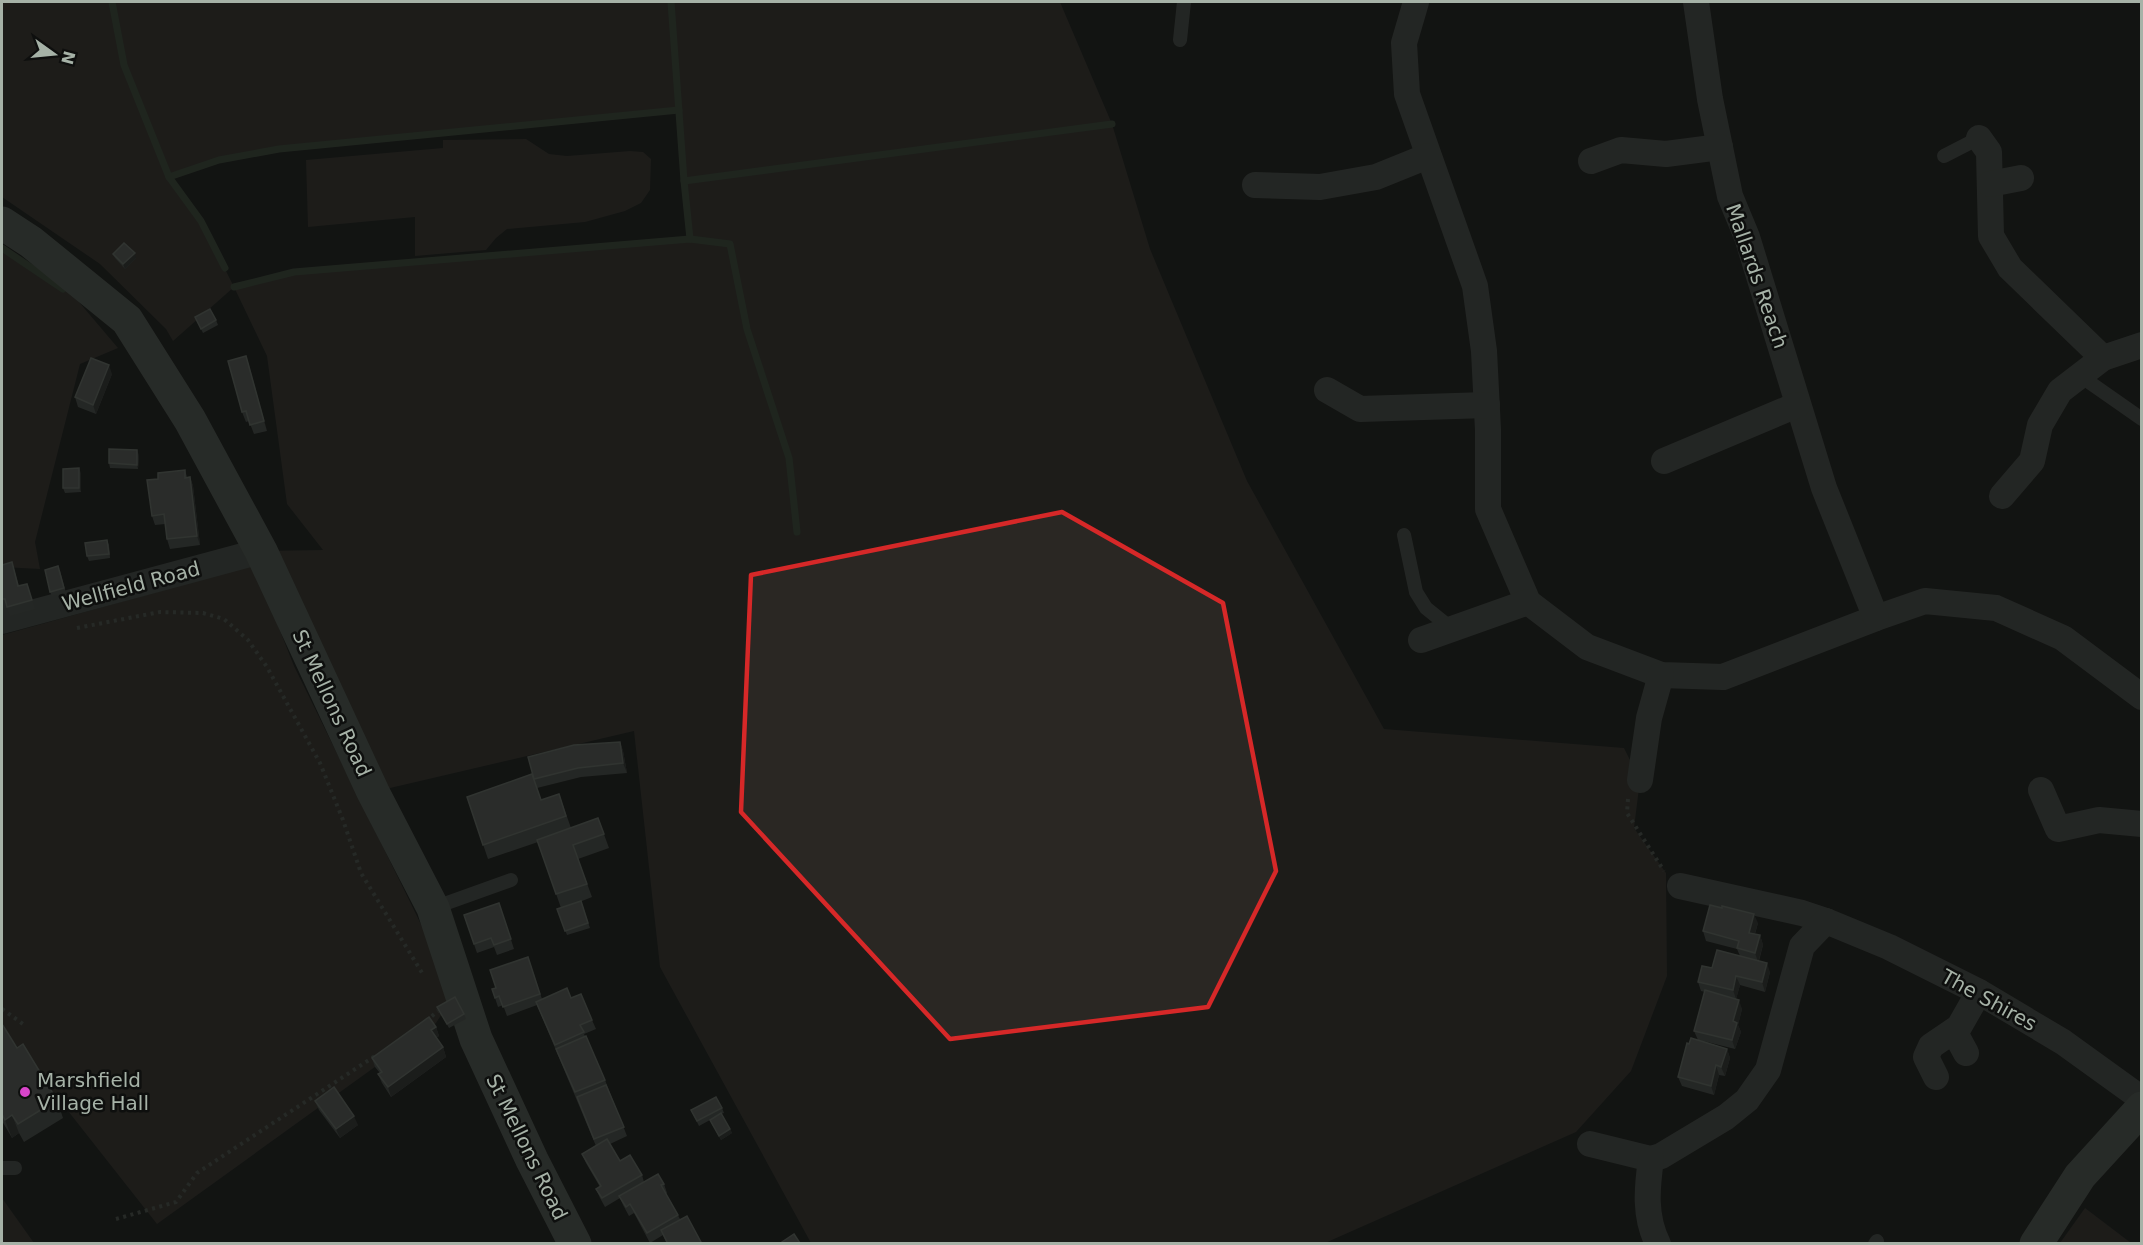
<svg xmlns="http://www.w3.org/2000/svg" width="2143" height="1245" font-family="'DejaVu Sans',sans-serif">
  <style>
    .green { fill: #2a2723; fill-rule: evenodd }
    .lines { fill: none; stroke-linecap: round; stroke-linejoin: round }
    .stream { stroke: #303b2e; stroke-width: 7 }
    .path { stroke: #3e443f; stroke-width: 4; stroke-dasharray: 3 4.5; stroke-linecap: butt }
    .lane { stroke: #393d3a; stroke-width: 14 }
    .street { stroke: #393d3a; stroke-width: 26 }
    .secondary { stroke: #424843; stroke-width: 33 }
    .wall { fill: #3b3f3c }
    .shaded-wall { fill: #262827 }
    .building { fill: #474b48; stroke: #565b56; stroke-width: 1.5 }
    .marked { fill: none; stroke: #d62828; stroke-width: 4.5; stroke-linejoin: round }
    .poi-dot { fill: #d945cb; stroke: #0e0f0e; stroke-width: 2 }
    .labels { text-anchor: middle; stroke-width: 5; stroke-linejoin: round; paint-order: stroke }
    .street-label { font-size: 20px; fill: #a6b2a7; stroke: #0e0f0e }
    .poi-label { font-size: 20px; fill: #a6b2a7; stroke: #0e0f0e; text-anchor: start }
  </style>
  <rect width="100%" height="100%" fill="#131413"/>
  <g class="green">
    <path d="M2 2H1060L1112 124 1150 249 1247 481 1384 729 1624 748 1640 780 1634 828 1666 873 1667 976 1631 1071 1576 1132 1325 1243H811L660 967 634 731 373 792 261 551 323 550 287 504 267 356 234 287 173 341 166 329 100 264 2 197ZM679 110 690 239 294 272 234 287 201 221 169 177 219 160 279 149Z"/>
    <polygon points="526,139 549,154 567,156 630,151 643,152 651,159 650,190 641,203 625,211 585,222 507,229 496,238 486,250 415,256 415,217 308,227 306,160 443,148 443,140"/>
    <polygon points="2,248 73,295 118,348 80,364 35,542 40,569 2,567"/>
    <polygon points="254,565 294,666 444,971 451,1000 436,1023 157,1224 9,1036 2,1022 2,635"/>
    <polygon points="2,1198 34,1243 2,1243"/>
    <polygon points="2085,1208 2131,1243 2060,1243"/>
  </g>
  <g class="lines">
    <g class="stream">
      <polyline points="112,2 124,65 169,177 201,221 225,268"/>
      <polyline points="671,2 684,181 690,239"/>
      <polyline points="169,177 219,160 279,149 679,110"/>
      <polyline points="684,181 1112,124"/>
      <polyline points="2,248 63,289"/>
      <polyline points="234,287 294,272 690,239 730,244 747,329 789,458 797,532"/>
    </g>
    <g class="path">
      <polyline points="77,628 160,612 203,613 224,619 248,640 267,667 320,763 343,820 361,873 424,976"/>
      <polyline points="1628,799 1627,813 1664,871"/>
      <polyline points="2,1009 23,1024"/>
      <polyline points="426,1021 438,1011"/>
      <polyline points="116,1219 176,1202 197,1173 375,1056"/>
    </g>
    <g class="lane">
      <polyline points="1180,40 1184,2"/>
      <polyline points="1944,156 1979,138"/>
      <polyline points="2079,375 2142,419"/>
      <polyline points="1404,535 1416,592 1426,608 1452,629"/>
      <polyline points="433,908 511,880"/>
      <polyline points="2,1168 15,1168"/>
      <polyline points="1875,1244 1877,1241"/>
    </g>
    <g class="street">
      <polyline points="1416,2 1404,43 1407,94 1475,286 1484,351 1488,430 1488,509 1528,602 1587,647 1661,675 1723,677 1876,618 1925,601 1996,608 2063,638 2142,697"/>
      <polyline points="1696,2 1710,99 1730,196 1747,237 1824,488 1876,618"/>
      <polyline points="1979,138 1989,152 1991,236 2010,268 2103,358"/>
      <polyline points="1591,161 1621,150 1666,154 1720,147"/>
      <polyline points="1990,184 2021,178"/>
      <polyline points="1255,185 1320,187 1376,177 1428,156"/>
      <polyline points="1327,390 1360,409 1487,405"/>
      <polyline points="1664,461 1797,405"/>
      <polyline points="2002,496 2032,461 2040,425 2060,391 2103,358 2142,345"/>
      <polyline points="2,621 261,551"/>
      <polyline points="1421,640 1528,602"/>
      <polyline points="1640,780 1649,718 1661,675"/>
      <polyline points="2041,790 2058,829 2099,820 2142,824"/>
      <polyline points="1680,886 1802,913 1826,921 1889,947 1979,992 2063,1042 2142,1099"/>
      <polyline points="1954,1031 1966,1053"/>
      <polyline points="1936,1077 1926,1057 1931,1046 1959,1027 1979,992"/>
      <polyline points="1590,1144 1651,1159 1661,1156 1726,1117 1747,1100 1768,1070 1802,946 1826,921"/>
      <path d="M1651 1159C1647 1188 1644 1216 1658 1244"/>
    </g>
    <g class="secondary">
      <polyline points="2,223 31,242 127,320 190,420 261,551 373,792 433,908 476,1039 532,1160 575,1244"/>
      <polyline points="2036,1244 2080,1176 2142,1108"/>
    </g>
  </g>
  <g class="wall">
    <polygon points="113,254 136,258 125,269 115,258"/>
    <polygon points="195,317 216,320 218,325 203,333"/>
    <polygon points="246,356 267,431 254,434 249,421 246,422 242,412"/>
    <polygon points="112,374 96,414 78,407 75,397"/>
    <polygon points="139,455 138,469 110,468 109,463"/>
    <polygon points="185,470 187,477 190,477 193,486 200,545 170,549 167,539 165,524 155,525 152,516 158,479"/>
    <polygon points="81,473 81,492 65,493 63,488"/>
    <polygon points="107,540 109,545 110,558 89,561 87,556"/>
    <polygon points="12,562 19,586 27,584 35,609 10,616 7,608 2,609 2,565"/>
    <polygon points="60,571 66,593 52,596 50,592"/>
    <polygon points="620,742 623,751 627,773 581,777 537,788 541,800 559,794 571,828 598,818 609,848 578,859 592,897 577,903 581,901 590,928 567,935 557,909 561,908 538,842 488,859 467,797 532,774"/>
    <polygon points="499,903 514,949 497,955 494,947 477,953 464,915"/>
    <polygon points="1758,923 1755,934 1760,935 1763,945 1759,961 1770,972 1765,992 1740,985 1736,999 1742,1009 1738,1025 1741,1032 1735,1049 1703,1041 1727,1049 1730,1058 1725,1076 1719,1075 1714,1095 1682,1086 1678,1077 1689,1044 1698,1040 1694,1031 1705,992 1701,991 1698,982 1712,968 1740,956 1737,949 1706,941 1703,931"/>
    <polygon points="528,957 542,999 571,998 592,1020 596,1029 584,1034 605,1080 627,1136 610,1144 620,1161 642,1175 644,1182 664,1184 667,1193 666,1194 680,1219 702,1244 667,1244 663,1235 650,1243 634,1213 629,1216 623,1205 620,1198 605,1207 600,1198 596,1189 600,1187 586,1163 582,1154 596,1146 537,1005 507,1016 503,1005 498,1007 492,989 496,988"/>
    <polygon points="437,1007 464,1014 466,1019 449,1028"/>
    <polygon points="2,1025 17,1048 57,1100 63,1118 24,1142 19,1133 12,1138 2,1121"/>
    <polygon points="436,1027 439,1036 436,1038 443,1047 446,1057 391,1097 382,1083 378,1074 380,1073 375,1067 372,1058"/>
    <polygon points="315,1101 358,1125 340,1138 319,1110"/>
    <polygon points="722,1108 724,1113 721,1114 732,1133 721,1140 710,1120 699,1126 691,1110"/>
  </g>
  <g class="shaded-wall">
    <polygon points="135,253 136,258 125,269 123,264"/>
    <polygon points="246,356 249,365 267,431 264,421"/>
    <polygon points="109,365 112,374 96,414 93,405"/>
    <polygon points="137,450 139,455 138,469 137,465"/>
    <polygon points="79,468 81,473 81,492 79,488"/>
    <polygon points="190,477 193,486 200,545 197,536"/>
    <polygon points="620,742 623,751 627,773 623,763"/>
    <polygon points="1754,914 1758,923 1752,942 1749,933"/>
    <polygon points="1760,935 1763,945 1758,962 1755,953"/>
    <polygon points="1767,963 1770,972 1765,992 1762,982"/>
    <polygon points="1736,976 1740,985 1736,999 1733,990"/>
    <polygon points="1739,1000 1742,1009 1738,1025 1741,1032 1735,1049 1732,1040 1733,1021"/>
    <polygon points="436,1027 439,1036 434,1039 431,1030"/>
    <polygon points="443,1047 446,1057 391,1097 388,1087"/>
    <polygon points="1727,1049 1730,1058 1725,1076 1721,1067"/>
    <polygon points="1716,1065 1719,1075 1714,1095 1711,1086"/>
    <polygon points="12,1115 19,1133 12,1138 5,1120"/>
    <polygon points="354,1116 358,1125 340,1138 336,1129"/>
    <polygon points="730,1129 732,1133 721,1140 719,1136"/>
  </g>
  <g class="building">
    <polygon points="124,243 135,253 123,264 113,254"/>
    <polygon points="210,309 216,320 201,329 195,317"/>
    <polygon points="246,356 264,421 250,425 246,411 242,412 228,361"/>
    <polygon points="91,358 109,365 93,405 75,397"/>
    <polygon points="109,449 137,450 137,465 109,463"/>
    <polygon points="79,468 79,488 63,488 63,469"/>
    <polygon points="185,470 185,478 190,477 197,536 167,539 164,514 152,516 147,480 158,479 158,473"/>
    <polygon points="107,540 109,554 87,556 85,543"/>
    <polygon points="12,562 18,586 27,584 32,600 7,607 5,599 2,599 2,565"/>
    <polygon points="58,566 64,588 50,592 45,570"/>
    <polygon points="620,742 623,763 578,768 534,779 528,757 574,745"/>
    <polygon points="532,774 541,800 559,794 566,816 483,845 467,797"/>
    <polygon points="598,818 604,834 573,845 587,884 556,894 537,840"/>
    <polygon points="581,901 588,923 565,931 557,909"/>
    <polygon points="499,903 511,939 494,945 491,938 474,944 464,915"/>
    <polygon points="1710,905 1722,908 1722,906 1754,914 1749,933 1760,935 1755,953 1737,948 1739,941 1703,931"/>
    <polygon points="1717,950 1767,963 1762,982 1736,976 1733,990 1698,982 1702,966 1712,968"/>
    <polygon points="528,957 540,994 503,1007 499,996 495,998 492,989 496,988 490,970"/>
    <polygon points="567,988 571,998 581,994 592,1020 580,1025 584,1032 555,1045 536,1002"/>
    <polygon points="1705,990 1739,1000 1733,1021 1737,1023 1732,1040 1694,1031"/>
    <polygon points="455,997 464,1014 447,1024 437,1007"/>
    <polygon points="429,1017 436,1027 431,1030 443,1047 388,1087 378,1074 382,1072 372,1058"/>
    <polygon points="2,1024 17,1048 23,1044 57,1100 18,1124 12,1115 5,1120 2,1114"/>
    <polygon points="586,1036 605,1080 575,1092 556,1049"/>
    <polygon points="1691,1038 1727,1049 1721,1067 1716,1065 1711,1086 1678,1077 1687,1043 1689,1044"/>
    <polygon points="606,1085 624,1127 594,1139 577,1097"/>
    <polygon points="334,1087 354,1116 336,1129 315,1101"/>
    <polygon points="716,1097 722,1108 697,1121 691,1110"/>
    <polygon points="721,1113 730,1129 719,1136 710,1120"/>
    <polygon points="607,1139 620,1161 630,1155 642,1175 602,1198 596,1189 601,1186 582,1154"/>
    <polygon points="658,1174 664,1184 661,1185 678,1215 647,1233 630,1204 626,1207 619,1196"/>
    <polygon points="687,1216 702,1244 668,1244 661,1230"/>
    <polygon points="794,1234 800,1243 783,1244 782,1242"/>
  </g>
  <path d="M0 0H2143V1245H0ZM1062 512 1223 603 1276 871 1208 1007 950 1039 741 812 751 575Z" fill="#131413" fill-opacity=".55" fill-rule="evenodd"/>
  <path class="marked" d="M1062 512 1223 603 1276 871 1208 1007 950 1039 741 812 751 575Z"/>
  <circle class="poi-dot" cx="25" cy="1092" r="6"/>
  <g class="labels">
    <g class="street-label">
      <text transform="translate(1757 276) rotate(71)" y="7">Mallards Reach</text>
      <text transform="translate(131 586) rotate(-15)" y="7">Wellfield Road</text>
      <text transform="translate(332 703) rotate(65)" y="7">St Mellons Road</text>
      <text transform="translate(1989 1000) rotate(29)" y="7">The Shires</text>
      <text transform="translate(527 1147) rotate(64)" y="7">St Mellons Road</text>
    </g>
    <g class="poi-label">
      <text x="37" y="1087">Marshfield<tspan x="37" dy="23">Village Hall</tspan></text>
    </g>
  </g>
  <rect width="2143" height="1245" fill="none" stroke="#a6b2a7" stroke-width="6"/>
  <g transform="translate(54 54) rotate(105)" stroke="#0e0f0e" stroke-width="4.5" paint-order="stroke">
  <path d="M0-4.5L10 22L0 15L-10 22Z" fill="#a6b2a7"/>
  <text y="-9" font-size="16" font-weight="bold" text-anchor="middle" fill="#a6b2a7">N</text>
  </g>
</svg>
